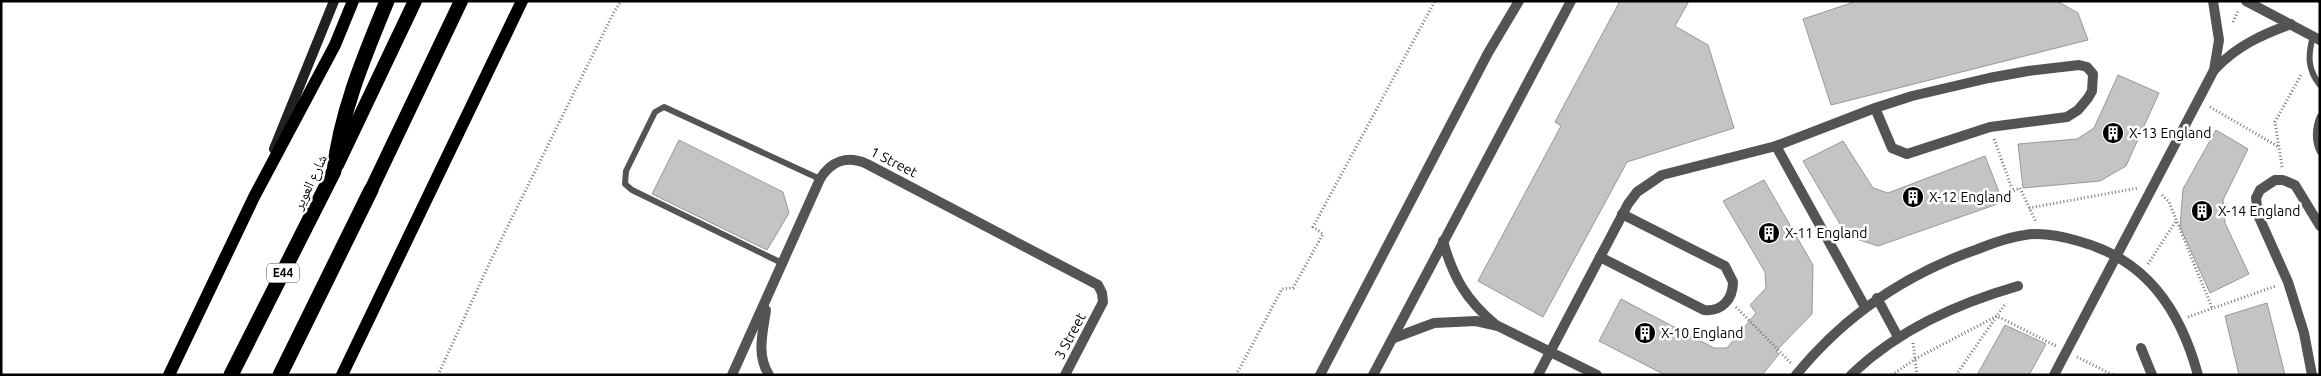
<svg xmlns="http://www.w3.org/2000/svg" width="2321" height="376" font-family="Ubuntu,'Noto Naskh Arabic',sans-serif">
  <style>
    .building { fill: #c4c4c4; stroke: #989898 }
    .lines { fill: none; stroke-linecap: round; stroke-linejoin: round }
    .path { stroke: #767676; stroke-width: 3; stroke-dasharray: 1 2.5; stroke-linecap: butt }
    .service { stroke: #545454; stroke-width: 6 }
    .minor { stroke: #545454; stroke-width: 10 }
    .tertiary { stroke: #545454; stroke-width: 10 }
    .secondary { stroke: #212121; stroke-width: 10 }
    .primary { stroke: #000; stroke-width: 12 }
    .trunk { stroke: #000; stroke-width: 14 }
    .motorway { stroke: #000; stroke-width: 15 }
    .labels { text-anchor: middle; stroke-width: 5; stroke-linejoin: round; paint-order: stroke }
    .shield { fill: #fff; stroke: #4c4c4c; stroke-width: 1 }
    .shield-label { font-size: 12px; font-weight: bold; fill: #000 }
    .poi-label { font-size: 14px; fill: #000; stroke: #fff; text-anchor: start }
    .street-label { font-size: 14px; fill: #000; stroke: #fff }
  </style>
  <rect width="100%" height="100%" fill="#fff"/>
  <g class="building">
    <polygon points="1620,1 1689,1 1675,26 1708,45 1734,128 1627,162 1543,317 1478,281 1561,126 1555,122"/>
    <polygon points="1857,1 2057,1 2078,13 2088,40 1831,105 1803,19"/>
    <polygon points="2118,75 2159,93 2126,166 2100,181 2023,188 2018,144 2077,139 2094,128"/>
    <polygon points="2216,130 2248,149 2223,200 2225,223 2249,274 2210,293 2180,227 2183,189"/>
    <polygon points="679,140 783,192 789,213 767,250 652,194"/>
    <polygon points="1843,141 1873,188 1888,193 1985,156 2003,202 1878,246 1847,236 1803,161"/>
    <polygon points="1764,180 1813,265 1812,314 1776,351 1779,354 1762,375 1665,375 1599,341 1621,299 1714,348 1727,348 1756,313 1750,305 1766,288 1765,272 1723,201"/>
    <polygon points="2267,303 2285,375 2239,375 2225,316"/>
    <polygon points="2005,325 2046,344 2029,375 1977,375"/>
  </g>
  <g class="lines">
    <g class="path">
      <polyline points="2233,22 2238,11"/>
      <polyline points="2210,107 2279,147"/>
      <polyline points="1994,139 2013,191 2020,188 2036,222"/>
      <polyline points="2282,167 2275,122 2301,75"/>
      <polyline points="2162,195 2169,202 2212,308"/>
      <polyline points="2029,208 2138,188"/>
      <polyline points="2148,264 2176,221"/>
      <polyline points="1736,307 1791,363"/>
      <polyline points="2188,317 2276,286"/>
      <polyline points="1913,343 1917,375"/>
      <polyline points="2077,357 2113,375"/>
      <polyline points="438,375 490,262 614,12 621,1"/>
      <polyline points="1236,375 1282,289 1293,288 1323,234 1313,227 1435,1"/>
      <polyline points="1892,375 1915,359 1997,316 2056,346"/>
      <polyline points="1956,375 2006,303"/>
    </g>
    <g class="service">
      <path d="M2313 36C2308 55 2307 69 2320 85"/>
      <path d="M2320 116C2315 127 2314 141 2320 152"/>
      <polyline points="784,264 632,190 625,184 626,171 655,112 664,107 820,179"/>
    </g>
    <g class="minor">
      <path d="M2215 69C2237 46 2261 35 2291 24"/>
      <polyline points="1776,146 1865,307"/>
      <path d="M1443 241C1453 277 1466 300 1495 324"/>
      <path d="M1600 257 1704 310C1722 312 1733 299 1733 282L1725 266 1622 214"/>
      <polyline points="1877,298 1898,337"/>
      <path d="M766 310C763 332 756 355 769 375"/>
      <polyline points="1394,338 1434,323 1476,321 1498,326 1597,375"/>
      <polyline points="2141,348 2152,375"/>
      <path d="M732 375 820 179C831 161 847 155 867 164L1098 285 1102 293 1103 302 1065 375"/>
      <polyline points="1538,375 1628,204 1637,192 1662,175 1776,146 1875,108 1912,96 1989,78 2028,71 2079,65 2087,67 2093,74 2092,91 2088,98 2078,110 2067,117 1990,127 1907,154 1892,148 1875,108"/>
      <path d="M1796 375C1844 316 1906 274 1978 249 1993 243 2009 237 2025 235 2042 232 2061 236 2078 241 2146 259 2180 309 2198 375"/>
      <path d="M1851 375C1898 330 1956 304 2018 286"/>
      <polyline points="2054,375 2214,70 2219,40 2213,1"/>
      <polyline points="2312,375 2304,333 2288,282 2258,215 2256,198 2260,190 2275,180 2283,180 2295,185 2320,226"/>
    </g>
    <g class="tertiary">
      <polyline points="2246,1 2320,40"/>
      <polyline points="1320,375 1488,53 1519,1"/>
      <polyline points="1373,375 1571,1"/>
    </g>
    <polyline class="secondary" points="274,149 334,1"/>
    <g class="primary">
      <polyline points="169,375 254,197 335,45 353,1"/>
      <polyline points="342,375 522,1"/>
    </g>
    <g class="trunk">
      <polyline points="337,165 415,1"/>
      <polyline points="371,190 461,1"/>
    </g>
    <g class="motorway">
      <path d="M231 375 334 171C341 111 364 57 387 1"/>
      <polyline points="280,375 371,190"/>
    </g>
  </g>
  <defs>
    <g id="building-disc" transform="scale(1.125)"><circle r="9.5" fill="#000" stroke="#fff"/><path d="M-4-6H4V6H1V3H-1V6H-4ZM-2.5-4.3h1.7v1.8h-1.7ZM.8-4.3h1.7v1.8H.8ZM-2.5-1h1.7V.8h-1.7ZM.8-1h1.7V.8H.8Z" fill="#fff"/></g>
  </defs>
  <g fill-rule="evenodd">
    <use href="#building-disc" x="2113" y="133"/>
    <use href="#building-disc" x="1913" y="197"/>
    <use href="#building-disc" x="2202" y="211"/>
    <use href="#building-disc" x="1769" y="233"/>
    <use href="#building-disc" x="1645" y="333"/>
  </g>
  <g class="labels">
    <rect class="shield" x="267" y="263.5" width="32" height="19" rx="4"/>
    <g class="shield-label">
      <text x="283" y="277">E44</text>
    </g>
    <g class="poi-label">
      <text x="2129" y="138">X-13 England</text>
      <text x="1929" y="202">X-12 England</text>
      <text x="2218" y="216">X-14 England</text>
      <text x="1785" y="238">X-11 England</text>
      <text x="1661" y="338">X-10 England</text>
    </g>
    <g class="street-label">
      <text transform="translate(894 162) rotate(27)" y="5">1 Street</text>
      <text transform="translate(310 182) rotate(-64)" y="5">شارع العوير</text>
      <text transform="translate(1070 336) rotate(-62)" y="5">3 Street</text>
    </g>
  </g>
  <rect width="2321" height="376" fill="none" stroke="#000000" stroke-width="5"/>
</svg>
